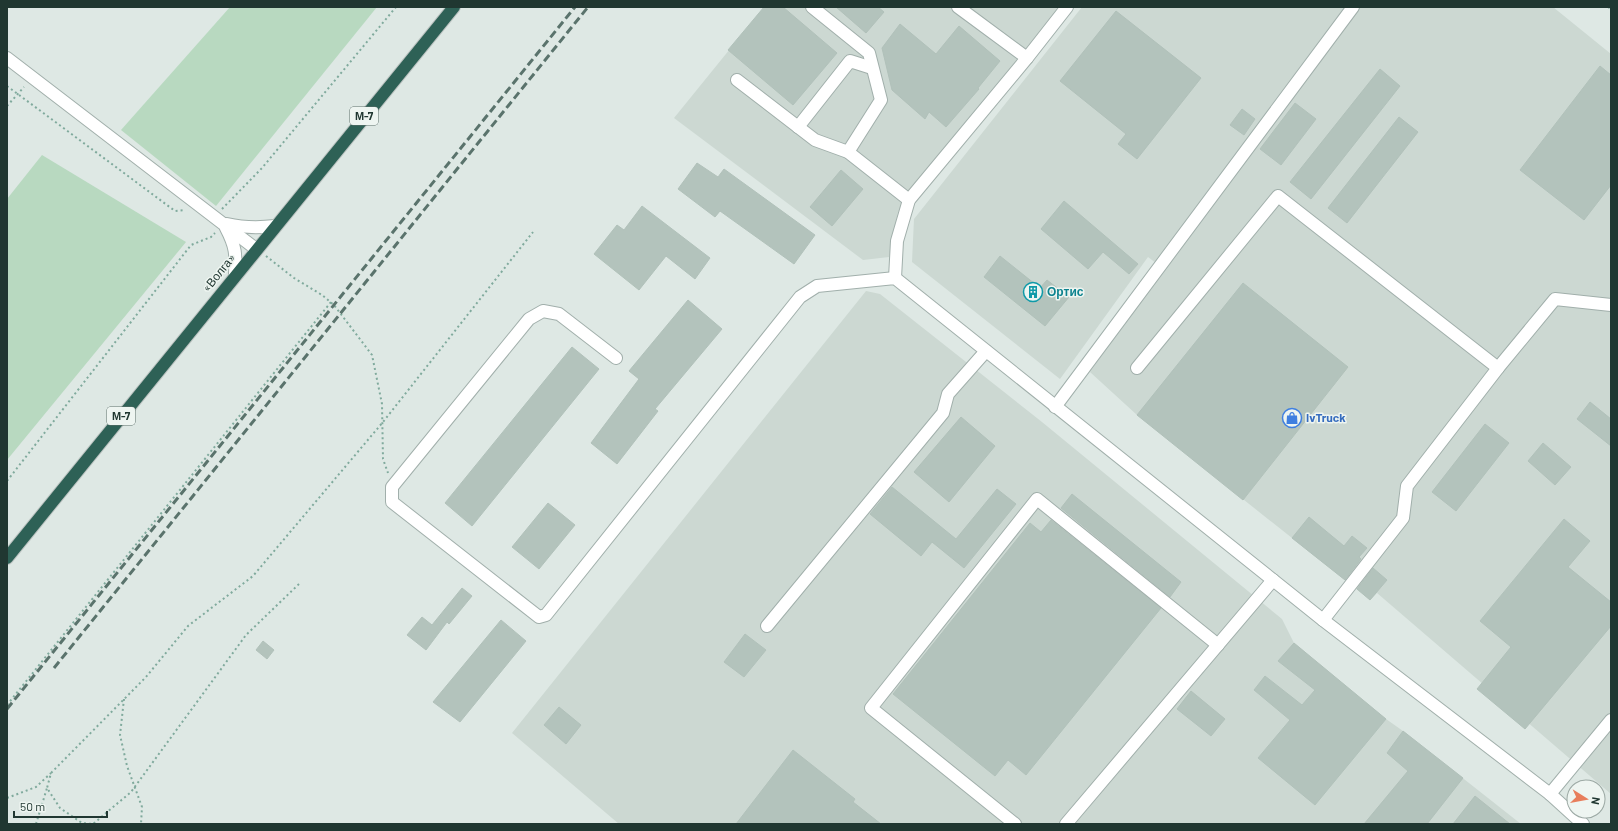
<svg xmlns="http://www.w3.org/2000/svg" width="1618" height="831" font-family="Barlow,sans-serif">
  <style>
    .built { fill: #ccd8d2 }
    .green { fill: #b8d9c0 }
    .building { fill: #b3c3bc; stroke: #b1c1ba }
    .lines { fill: none; stroke-linecap: round; stroke-linejoin: round }
    .minor-casing { stroke: #a1afab; stroke-width: 14 }
    .highway-casing { stroke: #bcc3c1; stroke-width: 14 }
    .path { stroke: #80aa9d; stroke-width: 2; stroke-dasharray: 2 3; stroke-linecap: butt }
    .minor { stroke: #fff; stroke-width: 12 }
    .highway { stroke: #2e6156; stroke-width: 12 }
    .rail { stroke: #5a736c; stroke-width: 3; stroke-dasharray: 8 4; stroke-linecap: butt }
    .labels { text-anchor: middle; stroke-width: 3; stroke-linejoin: round; paint-order: stroke }
    .shield { fill: #eef5f1; stroke: #5e706b; stroke-width: 1 }
    .shield-label { font-size: 11px; font-weight: bold; fill: #203731 }
    .street-label { font-size: 12px; fill: #203731; stroke: #eef5f1 }
    .culture-label { font-size: 12px; font-weight: bold; fill: #0d838f; stroke: #eef5f1; text-anchor: start }
    .shop-label { font-size: 12px; font-weight: bold; fill: #366cbe; stroke: #eef5f1; text-anchor: start }
  </style>
  <rect width="100%" height="100%" fill="#dee8e4"/>
  <g class="built">
    <polygon points="764,7 1059,7 898,212 889,257 863,260 674,118"/>
    <polygon points="1082,7 1553,7 1611,54 1611,794 1377,593 1370,600 1137,415 1090,372 1164,269 1148,257 1060,379 912,262 914,219"/>
    <polygon points="866,291 880,294 1042,422 1282,619 1294,643 1386,719 1403,731 1521,824 619,824 512,733"/>
  </g>
  <g class="green">
    <polygon points="230,7 377,7 216,206 121,130"/>
    <polygon points="42,155 186,242 7,460 7,199"/>
  </g>
  <g class="building">
    <polygon points="764,7 783,7 837,53 793,105 728,50"/>
    <polygon points="836,7 878,7 884,12 866,33"/>
    <polygon points="1116,11 1201,78 1137,159 1118,144 1126,134 1060,81"/>
    <polygon points="900,24 936,54 959,26 1000,61 978,88 979,89 946,127 929,112 925,119 892,90 882,48"/>
    <polygon points="1600,66 1611,75 1611,185 1584,220 1520,170"/>
    <polygon points="1380,69 1400,86 1311,199 1290,182"/>
    <polygon points="1295,103 1316,119 1281,165 1260,149"/>
    <polygon points="1242,109 1255,119 1244,135 1230,125"/>
    <polygon points="1399,117 1418,132 1347,223 1328,208"/>
    <polygon points="697,163 718,177 724,169 815,235 794,264 720,211 715,217 678,189"/>
    <polygon points="841,170 863,189 832,226 810,207"/>
    <polygon points="1064,201 1138,264 1129,274 1103,252 1088,269 1041,229"/>
    <polygon points="642,206 710,258 695,279 666,256 639,290 594,254 617,225 624,230"/>
    <polygon points="1000,256 1040,288 1047,280 1069,297 1045,326 984,277"/>
    <polygon points="1243,283 1348,367 1243,500 1137,415"/>
    <polygon points="688,300 722,329 655,409 658,411 617,464 591,443 639,379 629,371"/>
    <polygon points="572,347 599,369 472,526 445,503"/>
    <polygon points="1590,402 1611,419 1611,446 1577,419"/>
    <polygon points="961,417 995,446 949,502 914,472"/>
    <polygon points="1485,424 1509,443 1456,511 1432,492"/>
    <polygon points="1543,443 1571,467 1555,485 1528,461"/>
    <polygon points="892,487 956,539 997,489 1016,504 964,568 932,542 921,556 870,514"/>
    <polygon points="1072,494 1181,582 1170,597 1061,508"/>
    <polygon points="548,503 575,525 539,569 512,547"/>
    <polygon points="1309,517 1344,546 1352,536 1367,548 1359,557 1361,559 1345,580 1292,538"/>
    <polygon points="1564,519 1590,541 1568,567 1611,602 1611,626 1525,729 1477,689 1511,647 1480,621"/>
    <polygon points="1051,520 1161,608 1026,775 1008,760 995,776 893,694 1030,523 1041,532"/>
    <polygon points="1373,568 1387,580 1370,600 1357,589"/>
    <polygon points="462,588 472,596 449,624 447,622 426,650 407,635 422,617 432,625"/>
    <polygon points="501,620 526,641 460,722 433,702"/>
    <polygon points="745,634 766,650 744,677 724,662"/>
    <polygon points="263,641 274,650 267,659 256,650"/>
    <polygon points="1294,643 1386,719 1315,805 1258,758 1290,720 1254,690 1265,676 1302,705 1315,690 1278,661"/>
    <polygon points="1191,691 1225,719 1211,736 1177,709"/>
    <polygon points="559,707 581,725 566,744 544,725"/>
    <polygon points="1403,731 1463,778 1427,824 1364,824 1408,771 1387,753"/>
    <polygon points="793,750 855,799 853,802 881,824 736,824"/>
    <polygon points="1475,796 1510,824 1453,824"/>
  </g>
  <g class="lines">
    <g class="minor-casing">
      <g id="minor">
        <polyline points="812,7 869,53 881,100 848,152"/>
        <polyline points="958,7 1027,58"/>
        <polyline points="7,58 256,249"/>
        <polyline points="737,80 815,140 848,152 909,200"/>
        <polyline points="798,127 850,61 872,68"/>
        <path d="M227 224C244 228 258 228 275 226"/>
        <path d="M226 228C236 247 236 254 235 275"/>
        <polyline points="895,278 897,241 909,200 1027,58 1067,7"/>
        <polyline points="616,358 559,314 543,311 529,319 392,487 392,502 539,617 546,615 800,297 817,286 895,278 1323,620 1550,794 1583,824"/>
        <polyline points="1137,368 1278,196 1498,368"/>
        <polyline points="1055,407 1353,7"/>
        <polyline points="1323,620 1403,518 1407,486 1498,368 1555,299 1611,305"/>
        <polyline points="767,626 943,413 948,394 986,351"/>
        <polyline points="1550,794 1611,720"/>
        <polyline points="1015,824 871,708 1037,499 1218,645"/>
        <polyline points="1066,824 1273,580"/>
      </g>
    </g>
    <g class="highway-casing">
      <polyline id="highway" points="7,558 454,7"/>
    </g>
    <g class="path">
      <polyline points="1608,7 1611,9"/>
      <polyline points="7,86 175,211 185,210"/>
      <polyline points="7,106 24,87"/>
      <polyline points="222,209 262,168 396,7"/>
      <polyline points="266,256 294,278 322,295 334,305 372,355 382,404 383,459 388,473"/>
      <polyline points="7,481 191,245 211,237 215,233"/>
      <polyline points="299,584 246,635 131,792 93,824 82,823 60,808 47,788 51,773 146,677 188,626 253,576 383,422 533,232"/>
      <polyline points="124,699 120,735 127,766 142,807 141,824"/>
      <polyline points="7,705 331,302"/>
      <polyline points="7,798 36,787 51,773"/>
      <polyline points="36,824 47,788"/>
    </g>
    <use href="#minor" class="minor"/>
    <use href="#highway" class="highway"/>
    <g class="rail">
      <polyline points="54,668 588,7"/>
      <polyline points="7,709 575,7"/>
    </g>
  </g>
  <defs>
    <g id="building-ring" transform="scale(1)"><circle r="9.5" fill="#eef5f1" stroke="#0f9aa8" stroke-width="1.5"/><path d="M-4-6H4V6H1V3H-1V6H-4ZM-2.5-4.3h1.7v1.8h-1.7ZM.8-4.3h1.7v1.8H.8ZM-2.5-1h1.7V.8h-1.7ZM.8-1h1.7V.8H.8Z" fill="#0f9aa8"/></g>
    <g id="shop-ring" transform="scale(1)"><circle r="9.5" fill="#eef5f1" stroke="#3f7fe0" stroke-width="1.5"/><path d="M-5-2.5h2.3a2.7 3.5 0 0 1 5.4 0H5L5.5 6h-11ZM-1.5-2.5h3a1.5 2.3 0 0 0-3 0Z" fill="#3f7fe0"/></g>
  </defs>
  <g fill-rule="evenodd">
    <use href="#building-ring" x="1033" y="292"/>
    <use href="#shop-ring" x="1292" y="418"/>
  </g>
  <g class="labels">
    <g class="shield">
      <rect x="350" y="107" width="28" height="18" rx="3"/>
      <rect x="107" y="407" width="28" height="18" rx="3"/>
    </g>
    <g class="shield-label">
      <text x="364" y="120">М-7</text>
      <text x="121" y="420">М-7</text>
    </g>
    <g class="street-label">
      <text transform="translate(219 273) rotate(-51)" y="4">«Волга»</text>
    </g>
    <g class="culture-label">
      <text x="1047" y="296">Ортис</text>
    </g>
    <g class="shop-label">
      <text x="1306" y="422">IvTruck</text>
    </g>
  </g>
  <rect width="1618" height="831" fill="none" stroke="#203731" stroke-width="16"/>
  <g transform="translate(1586 799) rotate(101)"><circle r="19" fill="#eef5f1" stroke="#9ca9a4"/>
  <path d="M0-3L7 15L0 10L-7 15Z" fill="#e87e5c"/>
  <text y="-6" font-size="11" font-weight="bold" text-anchor="middle" fill="#203731">N</text>
  </g>
  <path d="M14 811v6h93v-6" fill="none" stroke="#203731" stroke-width="2"/>
  <text x="20" y="811" font-size="12" fill="#203731" stroke="#eef5f1" stroke-width="3" paint-order="stroke">50 m</text>
</svg>
